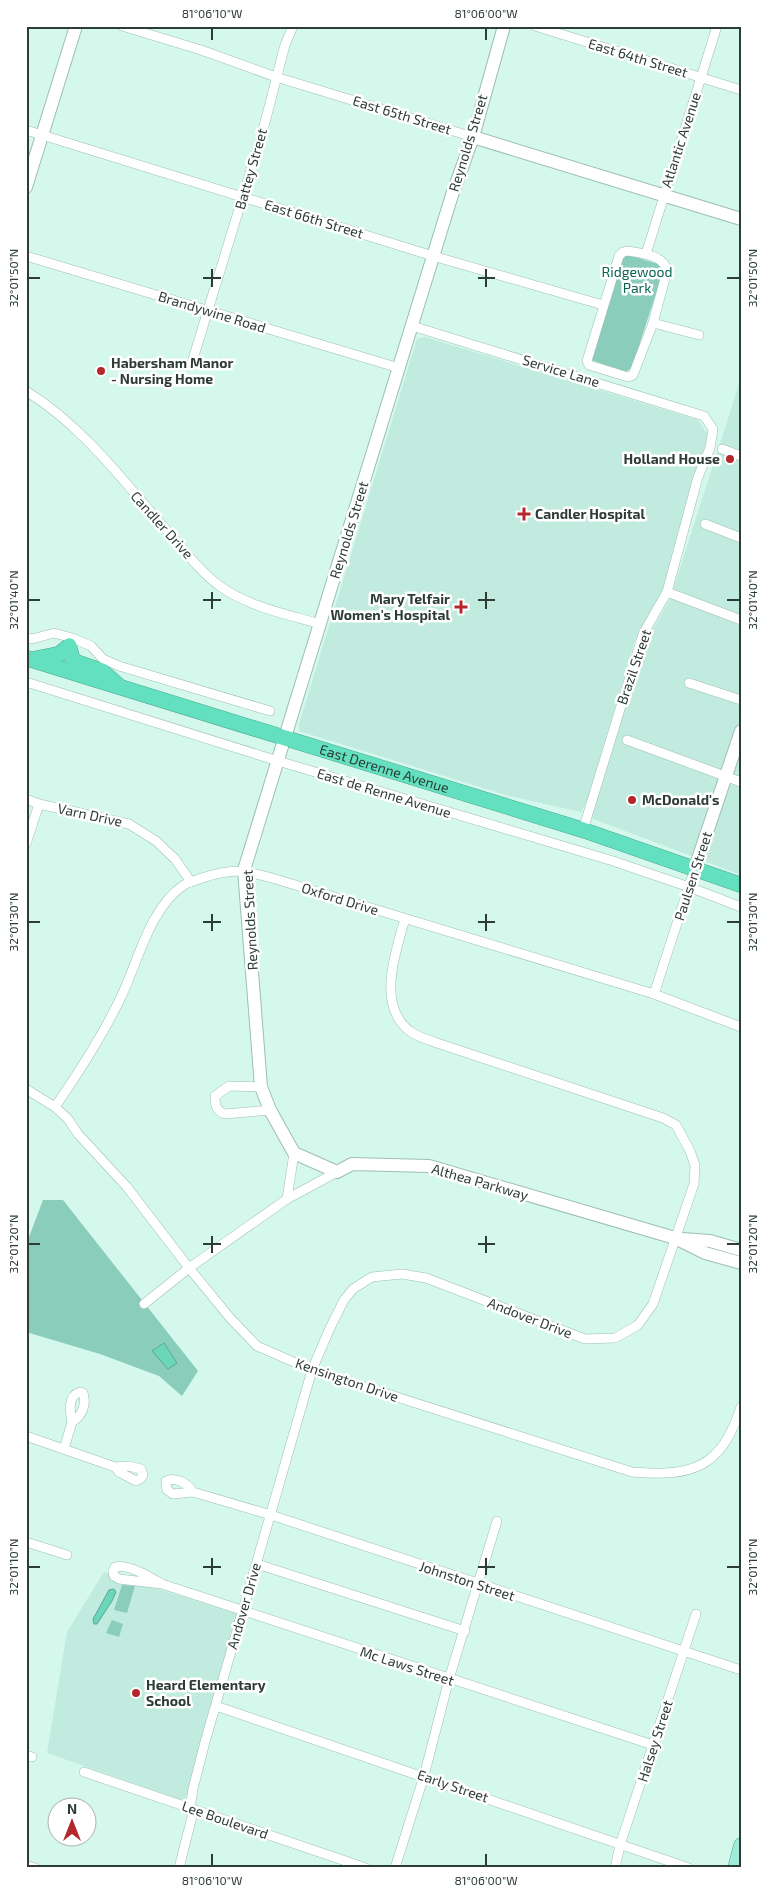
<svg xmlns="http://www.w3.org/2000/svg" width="767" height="1894" font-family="'Exo 2',sans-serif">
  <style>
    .built { fill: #c1ebde }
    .green { fill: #8acdba }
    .water { fill: #6cd6ba; stroke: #59a893 }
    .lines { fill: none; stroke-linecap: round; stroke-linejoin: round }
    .street-casing { stroke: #9dbeb3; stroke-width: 10 }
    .secondary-casing { stroke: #9dbeb3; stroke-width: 14 }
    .primary-casing { stroke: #50a790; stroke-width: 15 }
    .highway-casing { stroke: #50a790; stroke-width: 16 }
    .street { stroke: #fff; stroke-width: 9 }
    .secondary { stroke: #fff; stroke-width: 12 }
    .primary { stroke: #a1ecd9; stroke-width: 14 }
    .highway { stroke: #62e0c0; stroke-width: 15 }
    .ticks { fill: none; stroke: #2e3c38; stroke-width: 2 }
    .poi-dot { fill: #b6262d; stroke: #fff; stroke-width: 2 }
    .labels { text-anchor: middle; stroke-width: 5; stroke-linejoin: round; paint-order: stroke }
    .street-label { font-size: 14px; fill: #2e3c38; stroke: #fff }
    .park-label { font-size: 14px; fill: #0b6452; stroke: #fff }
    .poi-label { font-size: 14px; font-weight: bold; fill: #2e3c38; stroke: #fff; text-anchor: start }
    .neatline { fill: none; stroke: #2e3c38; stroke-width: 2 }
    .ticks-label { font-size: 12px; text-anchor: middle; fill: #2e3c38 }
  </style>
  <rect width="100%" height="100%" fill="#d5f8ed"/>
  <g class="built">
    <polygon points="425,337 698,420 708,435 657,608 635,640 587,801 581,812 509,796 299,731 299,724 417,339"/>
    <polygon points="741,378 741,875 591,818 645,643 670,599"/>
    <polygon points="104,1572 238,1614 185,1801 47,1753 67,1632"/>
  </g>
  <g class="green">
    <polygon points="626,254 661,265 663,272 632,367 626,372 591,360 621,257"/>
    <polygon points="43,1200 63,1200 198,1371 182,1396 159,1376 100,1354 26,1332 26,1245"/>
    <polygon points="122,1585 135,1586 127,1613 114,1610"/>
    <polygon points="112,1620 123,1624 119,1637 106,1633"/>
  </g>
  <g class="water">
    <polygon points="164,1343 177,1363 168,1369 152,1351"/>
    <polygon points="114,1589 116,1592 112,1601 97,1624 94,1624 93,1619 109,1590"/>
  </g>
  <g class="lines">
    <g class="street-casing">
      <g id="street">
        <polyline points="122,26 201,50 276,77 473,137"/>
        <polyline points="535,26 741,90"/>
        <polyline points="26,130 433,256 603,305"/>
        <path d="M627 251C640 253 665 255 667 271L653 323 633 375 628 377 589 365 587 361 619 256 623 252Z"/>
        <polyline points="646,254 717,26"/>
        <polyline points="26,256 399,368"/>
        <polyline points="653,323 699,335"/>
        <polyline points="412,326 704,416 713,429 710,448 698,477 667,592 643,634 583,830"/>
        <polyline points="193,359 262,134 285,45 293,26"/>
        <path d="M26 391C83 426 125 483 168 532 184 550 201 573 221 587 250 607 286 614 320 624"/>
        <polyline points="722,449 741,456"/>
        <polyline points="705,524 741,538"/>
        <polyline points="667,592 741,620"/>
        <polyline points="26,637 32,639 54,633 72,638 91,646 103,659 119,666 270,711"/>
        <polyline points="26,682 278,761 613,861 689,887 741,907"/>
        <polyline points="689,683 741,700"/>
        <polyline points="627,740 741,782"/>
        <polyline points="26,799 39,804 129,824 156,841 175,859 191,882"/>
        <polyline points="26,844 39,804"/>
        <polyline points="654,994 695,868"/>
        <path d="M261 1087 229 1086 215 1096C215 1105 216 1111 225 1114L270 1110"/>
        <path d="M26 1089 55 1107 68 1119 78 1134 127 1187 189 1268 231 1319 257 1346 312 1370 632 1472C693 1477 721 1468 741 1407"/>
        <path d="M55 1107C79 1072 102 1037 120 999 138 963 149 908 184 885 189 882 197 880 202 878 232 868 243 870 272 878L654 994 741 1027"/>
        <polyline points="287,1199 294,1153"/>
        <polyline points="144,1304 189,1268 287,1199 337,1172"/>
        <polyline points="26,1436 115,1467 128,1466 141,1469 143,1475 140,1479 136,1481 119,1472 115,1467"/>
        <path d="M64 1449 72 1422C82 1416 87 1404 83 1393L80 1392C67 1396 70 1412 72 1422"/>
        <path d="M193 1492C188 1484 176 1476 166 1481L167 1490 173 1494 193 1492 271 1515 741 1670"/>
        <polyline points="26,1542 67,1555"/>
        <polyline points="257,1564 465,1631"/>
        <path d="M162 1584C150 1577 129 1564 115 1567L113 1572 114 1576 119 1579 162 1584 653 1745"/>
        <polyline points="216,1706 689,1868"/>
        <polyline points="26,1755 32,1757"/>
        <polyline points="84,1772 366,1868"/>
        <path d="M190 1808 193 1789 205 1742 312 1370 330 1328 344 1300 353 1289 372 1277 402 1274 426 1278 585 1339 615 1338 638 1325 653 1304 694 1184 695 1165 690 1151 676 1125 663 1118 437 1043C429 1040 418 1037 411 1032 376 1007 395 953 405 919"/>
        <polyline points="26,1865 35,1868"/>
        <polyline points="179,1868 194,1809"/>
        <polyline points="395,1868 424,1776 449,1679 497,1521"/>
        <polyline points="615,1868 620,1845 696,1614"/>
      </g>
    </g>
    <g class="secondary-casing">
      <g id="secondary">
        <polyline points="504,26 473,137 452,195 244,870 261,1087 270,1110 294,1153 337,1172 352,1164 429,1166 675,1238 705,1253 741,1263"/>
        <polyline points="473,137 741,219"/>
        <polyline points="26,187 76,26"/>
        <polyline points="695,868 741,731"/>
        <polyline points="682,1239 710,1241 741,1250"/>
      </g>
    </g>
    <g class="primary-casing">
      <polyline id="primary" points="735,1868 741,1845"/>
    </g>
    <g class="highway-casing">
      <g id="highway">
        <polyline points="69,646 72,658 76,662 102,671 118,685"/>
        <path id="s1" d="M26 658 583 830 741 885"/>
        <polyline points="34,659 59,654 69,646"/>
      </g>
    </g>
    <use href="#street" class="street"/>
    <use href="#secondary" class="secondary"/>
    <use href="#primary" class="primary"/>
    <use href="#highway" class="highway"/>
  </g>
  <path class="ticks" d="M212 28V40M486 28V40M212 269V287M486 269V287M28 278H40M203 278H221M478 278H495M727 278H740M212 592V609M486 592V609M28 600H40M203 600H221M478 600H495M727 600H740M212 914V931M486 914V931M28 922H40M203 922H221M478 922H495M727 922H740M212 1236V1253M486 1236V1253M28 1244H40M203 1244H221M478 1244H495M727 1244H740M212 1558V1575M486 1558V1575M28 1567H40M203 1567H221M478 1567H495M727 1567H740M212 1854V1866M486 1854V1866"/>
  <g class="poi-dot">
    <circle cx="101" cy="371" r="5"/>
    <circle cx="730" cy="459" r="5"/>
    <path d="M521.5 506.5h5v5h5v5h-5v5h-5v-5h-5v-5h5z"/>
    <path d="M458.5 599.5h5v5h5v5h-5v5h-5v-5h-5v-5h5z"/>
    <circle cx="632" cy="800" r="5"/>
    <circle cx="136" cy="1693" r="5"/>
  </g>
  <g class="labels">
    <g class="street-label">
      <text transform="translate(638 58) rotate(17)" y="5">East 64th Street</text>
      <text transform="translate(402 115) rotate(17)" y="5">East 65th Street</text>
      <text transform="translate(681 140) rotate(-72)" y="5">Atlantic Avenue</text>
      <text transform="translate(468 143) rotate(-73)" y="5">Reynolds Street</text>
      <text transform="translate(251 169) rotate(-74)" y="5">Battey Street</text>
      <text transform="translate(314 219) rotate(17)" y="5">East 66th Street</text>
      <text transform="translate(212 312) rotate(17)" y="5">Brandywine Road</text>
      <text transform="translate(561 371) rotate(17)" y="5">Service Lane</text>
      <text transform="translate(162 525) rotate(48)" y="5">Candler Drive</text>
      <text transform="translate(349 530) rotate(-73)" y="5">Reynolds Street</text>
      <text transform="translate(634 667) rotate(-71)" y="5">Brazil Street</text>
      <text dy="5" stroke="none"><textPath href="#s1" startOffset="375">East Derenne Avenue</textPath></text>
      <text transform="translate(384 793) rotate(17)" y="5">East de Renne Avenue</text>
      <text transform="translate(90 815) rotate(12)" y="5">Varn Drive</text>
      <text transform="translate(693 876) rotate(-72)" y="5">Paulsen Street</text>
      <text transform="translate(340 899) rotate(17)" y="5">Oxford Drive</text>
      <text transform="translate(250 920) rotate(-93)" y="5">Reynolds Street</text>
      <text transform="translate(480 1182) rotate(16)" y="5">Althea Parkway</text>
      <text transform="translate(530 1318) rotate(21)" y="5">Andover Drive</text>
      <text transform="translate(347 1380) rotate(19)" y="5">Kensington Drive</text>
      <text transform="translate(467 1581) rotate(18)" y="5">Johnston Street</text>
      <text transform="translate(244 1606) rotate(-74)" y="5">Andover Drive</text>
      <text transform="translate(407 1666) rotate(18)" y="5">Mc Laws Street</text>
      <text transform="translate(655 1741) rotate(-72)" y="5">Halsey Street</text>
      <text transform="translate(453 1786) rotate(19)" y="5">Early Street</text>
      <text transform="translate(225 1820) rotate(19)" y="5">Lee Boulevard</text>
    </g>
    <g class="park-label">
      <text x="637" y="277">Ridgewood<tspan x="637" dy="16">Park</tspan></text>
    </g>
    <g class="poi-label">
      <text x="111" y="368">Habersham Manor<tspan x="111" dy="16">- Nursing Home</tspan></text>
      <text x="720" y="464" text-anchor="end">Holland House</text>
      <text x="535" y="519">Candler Hospital</text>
      <text x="450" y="604" text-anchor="end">Mary Telfair<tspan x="450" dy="16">Women's Hospital</tspan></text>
      <text x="642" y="805">McDonald's</text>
      <text x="146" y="1690">Heard Elementary<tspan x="146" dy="16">School</tspan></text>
    </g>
  </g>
  <rect width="767" height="1894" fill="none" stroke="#ffffff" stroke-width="55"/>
  <g transform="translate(72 1822)"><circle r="24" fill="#ffffff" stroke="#abb1af"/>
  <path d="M0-4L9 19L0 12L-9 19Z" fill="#b6262d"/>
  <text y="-8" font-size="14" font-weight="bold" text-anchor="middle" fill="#2e3c38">N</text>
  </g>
  <rect x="28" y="28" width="712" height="1838" class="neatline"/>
  <g class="ticks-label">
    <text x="212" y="18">81°06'10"W</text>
    <text x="486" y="18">81°06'00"W</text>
    <text transform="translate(14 278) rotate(-90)" y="4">32°01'50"N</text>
    <text transform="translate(753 278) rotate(-90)" y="4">32°01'50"N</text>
    <text transform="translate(14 600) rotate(-90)" y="4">32°01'40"N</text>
    <text transform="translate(753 600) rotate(-90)" y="4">32°01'40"N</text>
    <text transform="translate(14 922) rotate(-90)" y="4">32°01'30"N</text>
    <text transform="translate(753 922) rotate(-90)" y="4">32°01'30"N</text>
    <text transform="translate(14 1244) rotate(-90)" y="4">32°01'20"N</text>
    <text transform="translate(753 1244) rotate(-90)" y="4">32°01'20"N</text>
    <text transform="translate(14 1567) rotate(-90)" y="4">32°01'10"N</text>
    <text transform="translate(753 1567) rotate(-90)" y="4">32°01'10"N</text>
    <text x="212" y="1885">81°06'10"W</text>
    <text x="486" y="1885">81°06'00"W</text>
  </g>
</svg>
